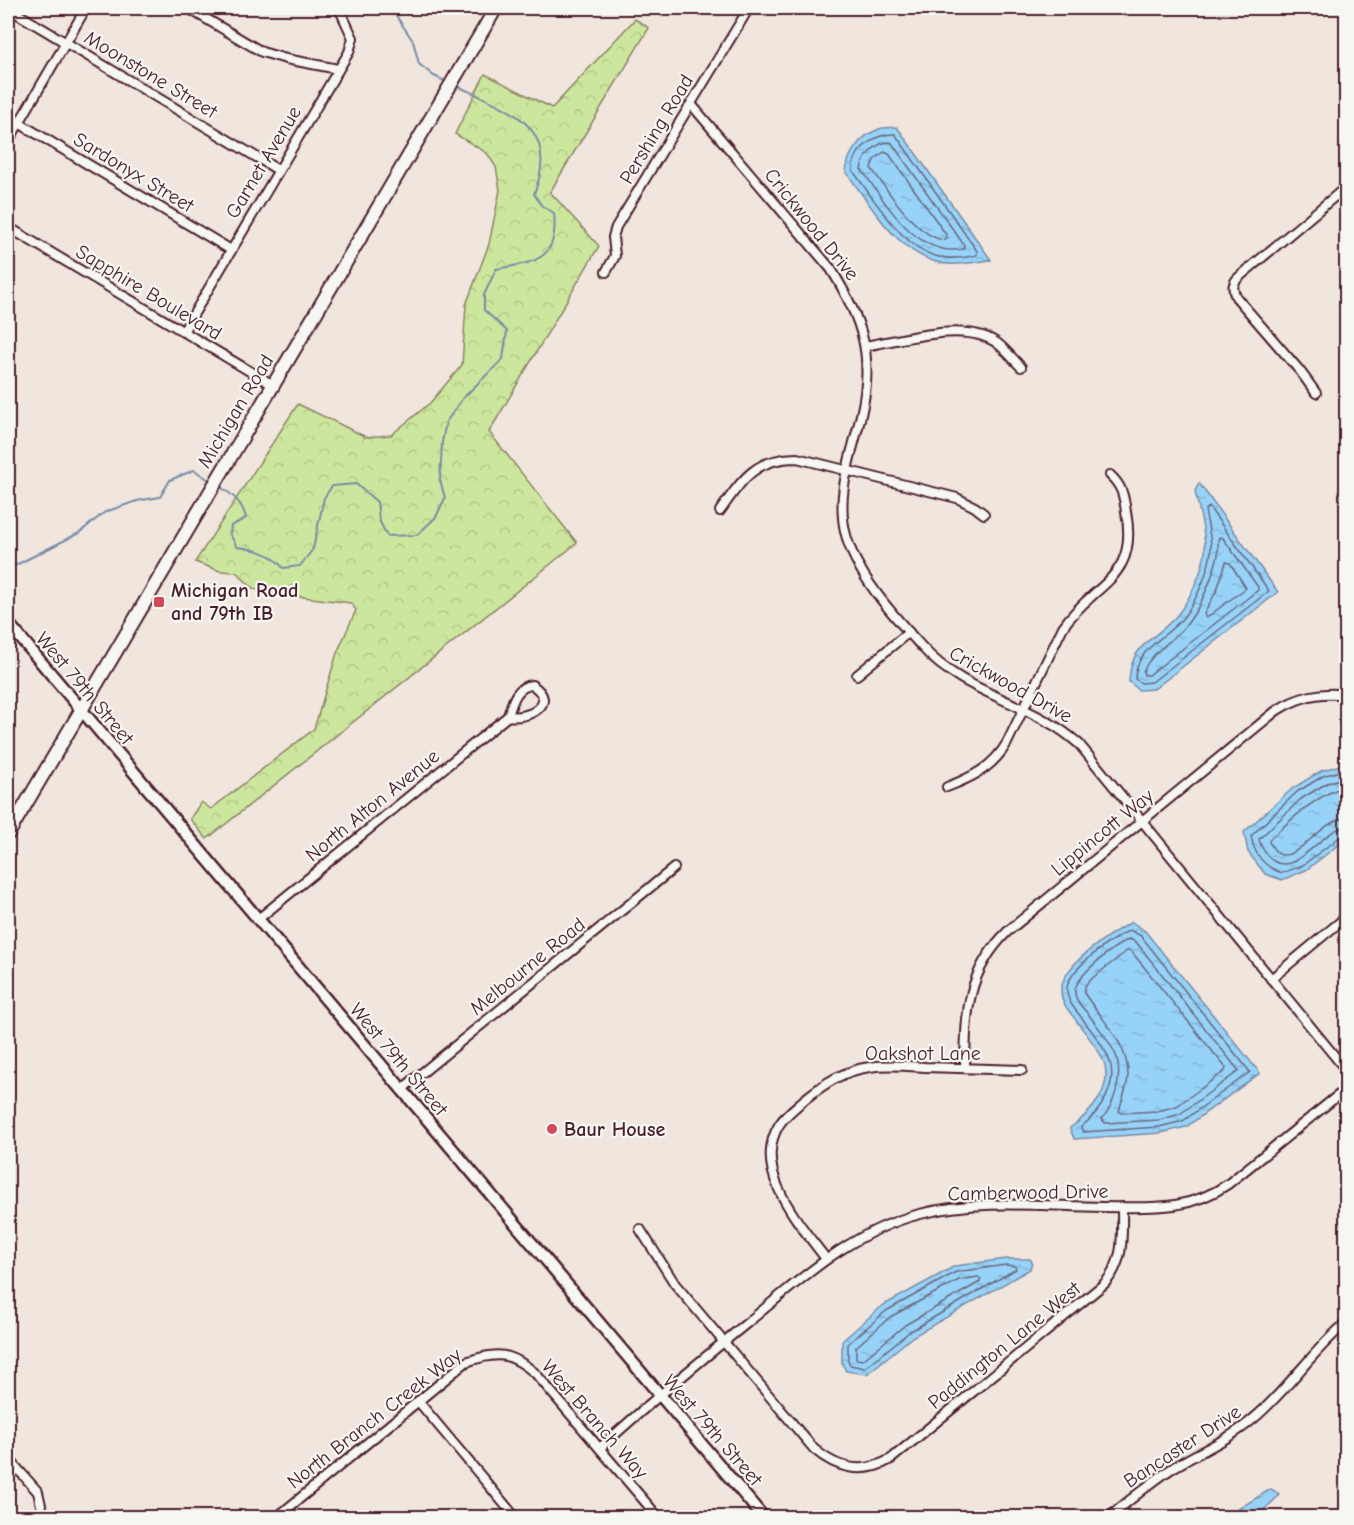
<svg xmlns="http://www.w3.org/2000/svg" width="1354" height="1525" font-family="'Comic Neue',sans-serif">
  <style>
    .forest { fill: url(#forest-crowns); stroke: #8b8364; stroke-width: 1.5 }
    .water { fill: url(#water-ripples); stroke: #788ba6; stroke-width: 1.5 }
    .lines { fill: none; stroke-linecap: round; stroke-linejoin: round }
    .shore { stroke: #69677d; stroke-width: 1.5 }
    .stream { stroke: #788ba6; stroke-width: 2 }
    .minor-casing { stroke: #4a1f2b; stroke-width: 12 }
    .secondary-casing { stroke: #4a1f2b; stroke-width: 15 }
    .primary-casing { stroke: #4a1f2b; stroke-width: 16 }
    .minor { stroke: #f6f6f2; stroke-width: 8 }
    .secondary { stroke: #f6f6f2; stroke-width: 10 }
    .primary { stroke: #f6f6f2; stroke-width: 12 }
    .poi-dot { fill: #d1495b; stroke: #f6f6f2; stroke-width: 2 }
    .labels { text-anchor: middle; stroke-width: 4.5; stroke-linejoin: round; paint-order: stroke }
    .street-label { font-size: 20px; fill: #4a1f2b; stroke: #f6f6f2 }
    .poi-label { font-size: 20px; font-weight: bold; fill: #4a1f2b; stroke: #f6f6f2; text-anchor: start }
  </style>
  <defs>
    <pattern id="forest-crowns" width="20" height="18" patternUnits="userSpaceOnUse" patternTransform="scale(1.5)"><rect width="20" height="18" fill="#cce79d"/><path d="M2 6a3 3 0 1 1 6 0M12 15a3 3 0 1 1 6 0" fill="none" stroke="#b1c687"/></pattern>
    <pattern id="water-ripples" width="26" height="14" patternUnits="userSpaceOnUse" patternTransform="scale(1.5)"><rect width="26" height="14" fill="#97d3f8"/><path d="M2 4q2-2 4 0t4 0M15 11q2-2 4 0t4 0" fill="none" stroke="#84b5d5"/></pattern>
  </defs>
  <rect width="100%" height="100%" fill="#f0e6de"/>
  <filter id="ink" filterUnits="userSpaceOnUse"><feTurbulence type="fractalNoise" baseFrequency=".0167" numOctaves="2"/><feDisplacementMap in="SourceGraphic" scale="12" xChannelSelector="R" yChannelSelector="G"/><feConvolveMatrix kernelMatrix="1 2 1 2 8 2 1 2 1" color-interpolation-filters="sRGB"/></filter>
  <g filter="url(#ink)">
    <polygon class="forest" points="635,19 649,28 550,192 599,246 489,432 577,543 207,839 190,819 201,802 211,809 314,729 337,653 356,610 351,603 263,592 253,588 236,572 220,571 195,562 298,404 366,437 391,435 430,403 462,365 466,305 489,244 500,190 496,167 487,153 455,134 485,74 552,108"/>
    <g class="water">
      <path d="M897 127 907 141 991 260C974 262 953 267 936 262 895 250 870 204 846 172 847 155 860 136 877 130 882 127 891 128 897 127Z"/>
      <path d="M1199 483 1278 592 1154 689 1139 690 1129 682C1130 642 1157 640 1178 614 1190 599 1204 569 1205 550 1206 535 1198 506 1195 491Z"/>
      <polygon points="1346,763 1346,839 1306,870 1282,880 1265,874 1248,852 1244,832 1293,788 1321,771"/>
      <path d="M1132 922 1145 931 1260 1073 1186 1127 1161 1133 1074 1139 1070 1128C1091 1113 1113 1089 1104 1062 1099 1049 1086 1034 1078 1023 1071 1013 1061 1004 1061 991 1061 965 1111 933 1132 922Z"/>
      <polygon points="1006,1259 1030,1259 1032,1262 1030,1269 912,1337 867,1374 846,1371 842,1363 842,1341 882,1306 955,1266"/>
      <path d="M1271 1489 1279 1494C1274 1502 1259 1515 1249 1518 1242 1519 1232 1518 1225 1517Z"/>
    </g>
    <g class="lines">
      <g class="shore">
        <path d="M895 134 977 251V255C965 258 951 259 939 257 903 249 874 199 853 171 852 150 876 133 895 134Z"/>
        <path d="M891 142 964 245V249C916 259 885 201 861 169 864 155 876 142 891 142Z"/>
        <path d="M884 152 889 154 947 236 946 240C918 240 887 189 871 168L874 160Z"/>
        <path d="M1209 507 1269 591 1152 682 1141 683 1135 679C1135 650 1165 638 1182 619 1195 604 1209 572 1211 551 1212 539 1207 523 1205 510Z"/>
        <path d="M1219 537 1223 538 1258 587V590L1149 675H1144L1143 671C1154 648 1177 640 1190 620 1204 600 1212 579 1218 555 1219 549 1217 543 1219 537Z"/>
        <polygon points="1226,562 1230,563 1246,588 1206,618 1204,614 1217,590"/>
        <path d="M1346 769 1323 776 1297 792 1251 836C1254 854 1264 867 1282 873L1303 865 1341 836 1346 835"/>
        <path d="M1346 777 1327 783 1301 799 1259 839C1260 846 1263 849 1267 855 1292 886 1321 828 1346 827"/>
        <path d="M1346 786C1315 796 1294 817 1270 839L1269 842C1272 846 1276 855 1282 855 1301 857 1323 819 1346 818"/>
        <path d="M1130 930 1141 936 1250 1072 1183 1121 1159 1127 1083 1132 1081 1127C1100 1112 1119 1085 1109 1059 1103 1044 1090 1029 1081 1017 1074 1008 1066 1000 1067 988 1069 968 1112 939 1130 930Z"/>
        <path d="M1129 939 1136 942 1239 1071 1180 1114 1159 1120 1105 1123 1102 1119C1115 1103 1122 1079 1117 1058 1113 1045 1097 1026 1089 1015 1084 1009 1075 1001 1075 992 1074 976 1115 946 1129 939Z"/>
        <path d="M1128 950 1131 951 1226 1068 1225 1071 1177 1106 1157 1111 1122 1113 1119 1112C1121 1100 1128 1088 1128 1075 1128 1043 1101 1019 1084 993L1085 986 1090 980Z"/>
        <polygon points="1006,1265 1015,1266 1016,1269 909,1332 865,1368 850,1365 848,1361 848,1344 886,1311 956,1272"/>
        <polygon points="978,1277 981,1279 980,1282 905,1325 863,1360 856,1359 856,1347 890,1317 959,1280"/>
      </g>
      <g class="stream">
        <polyline points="391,8 413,41 419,64 434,76 447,82"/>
        <path d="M219 486C233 495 242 502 246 518L231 526 230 534 237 547C256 549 272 553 283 568L300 566 313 549 324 498 332 486 356 484 377 502 379 520 387 536 417 535 436 517 445 498 440 480 442 442 446 422 463 398 503 359 507 331 484 310V295L496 269C535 262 559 261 554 213L542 206 534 194C562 124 507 109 455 85"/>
        <polyline points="8,569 79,533 105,512 137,501 160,497 170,480 194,470 212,482"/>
      </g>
      <g class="minor-casing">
        <g id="minor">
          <polyline points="8,8 278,170"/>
          <polyline points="188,8 262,52 286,59 338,69"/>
          <path d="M691 104 831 269C862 319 875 356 861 415 852 455 835 494 846 535 856 575 895 617 922 647 964 695 1033 702 1079 744L1346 1070"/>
          <polyline points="19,123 231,250"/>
          <polyline points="8,142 86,8"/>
          <polyline points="8,227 273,385"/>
          <polyline points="606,272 615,256 613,237 616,227 749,8"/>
          <polyline points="183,332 349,52 353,38 339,8"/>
          <path d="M865 346C902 340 965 320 997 343 1006 350 1013 359 1021 367"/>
          <path d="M1316 393 1300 371 1236 297C1232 289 1232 283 1239 277L1346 187"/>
          <path d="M720 511C742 480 755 458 797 458L957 498 975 507 984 514"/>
          <polyline points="857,675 909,632"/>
          <path d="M947 787C973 777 993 767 1007 743L1063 627C1094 582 1139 580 1126 512 1124 496 1122 486 1110 475"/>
          <path d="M257 920 508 716C528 720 560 703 532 685 516 686 512 703 508 716"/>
          <polyline points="1271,979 1346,917"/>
          <path d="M965 1068C966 1013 966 972 1008 931L1276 711C1297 697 1322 691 1346 695"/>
          <polyline points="401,1090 674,868"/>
          <path d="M640 1229 675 1284 814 1449C837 1469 864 1475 891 1459L1104 1284C1125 1262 1122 1235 1122 1207"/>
          <path d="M826 1259C800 1224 751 1171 779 1125 786 1114 796 1107 805 1099 825 1083 845 1070 870 1067 888 1064 907 1066 925 1067 957 1068 989 1069 1022 1070"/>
          <polyline points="418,1401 516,1518"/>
          <path d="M600 1448C649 1403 700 1361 752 1319 804 1276 853 1231 920 1214 978 1199 1042 1206 1101 1207 1149 1207 1187 1212 1228 1184L1346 1089"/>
          <polyline points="8,1458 38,1492 44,1518"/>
          <path d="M276 1518 466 1362C497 1351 511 1352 536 1374L659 1518"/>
          <path d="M1108 1518C1130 1500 1151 1482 1174 1467 1201 1451 1230 1439 1253 1419 1287 1391 1311 1352 1346 1323"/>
        </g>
      </g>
      <g class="secondary-casing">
        <polyline id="secondary" points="8,623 764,1518"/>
      </g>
      <g class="primary-casing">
        <polyline id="primary" points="8,834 496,8"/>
      </g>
      <use href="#minor" class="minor"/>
      <use href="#secondary" class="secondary"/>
      <use href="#primary" class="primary"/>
    </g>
  </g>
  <g class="poi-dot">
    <rect x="153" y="596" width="12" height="12" rx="3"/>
    <circle cx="552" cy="1129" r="6"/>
  </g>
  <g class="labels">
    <g class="street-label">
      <text transform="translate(151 74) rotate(31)" y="7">Moonstone Street</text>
      <text transform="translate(656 129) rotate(-59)" y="7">Pershing Road</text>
      <text transform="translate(263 162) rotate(-59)" y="7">Garnet Avenue</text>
      <text transform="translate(134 172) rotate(31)" y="7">Sardonyx Street</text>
      <text transform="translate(812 224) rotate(51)" y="7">Crickwood Drive</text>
      <text transform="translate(149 292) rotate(31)" y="7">Sapphire Boulevard</text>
      <text transform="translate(235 411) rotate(-59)" y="7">Michigan Road</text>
      <text transform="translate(1011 684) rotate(29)" y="7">Crickwood Drive</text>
      <text transform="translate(85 688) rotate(50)" y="7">West 79th Street</text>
      <text transform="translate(372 805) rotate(-39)" y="7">North Alton Avenue</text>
      <text transform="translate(1102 832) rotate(-39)" y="7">Lippincott Way</text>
      <text transform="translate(527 966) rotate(-39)" y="7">Melbourne Road</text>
      <text x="923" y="1060">Oakshot Lane</text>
      <text transform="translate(399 1059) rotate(50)" y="7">West 79th Street</text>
      <text transform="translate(1028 1192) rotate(-1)" y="7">Camberwood Drive</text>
      <text transform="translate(1004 1345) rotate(-39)" y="7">Paddington Lane West</text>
      <text transform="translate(374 1418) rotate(-38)" y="7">North Branch Creek Way</text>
      <text transform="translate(595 1419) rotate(49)" y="7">West Branch Way</text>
      <text transform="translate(713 1430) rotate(49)" y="7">West 79th Street</text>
      <text transform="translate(1182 1446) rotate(-33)" y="7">Bancaster Drive</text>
    </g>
    <g class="poi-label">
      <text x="171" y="597">Michigan Road<tspan x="171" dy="23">and 79th IB</tspan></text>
      <text x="564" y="1136">Baur House</text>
    </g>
  </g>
  <rect width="1354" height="1525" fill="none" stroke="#f6f6f2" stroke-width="30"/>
  <rect x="15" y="15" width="1324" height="1495" fill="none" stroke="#4a1f2b" stroke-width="2" filter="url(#ink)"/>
</svg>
